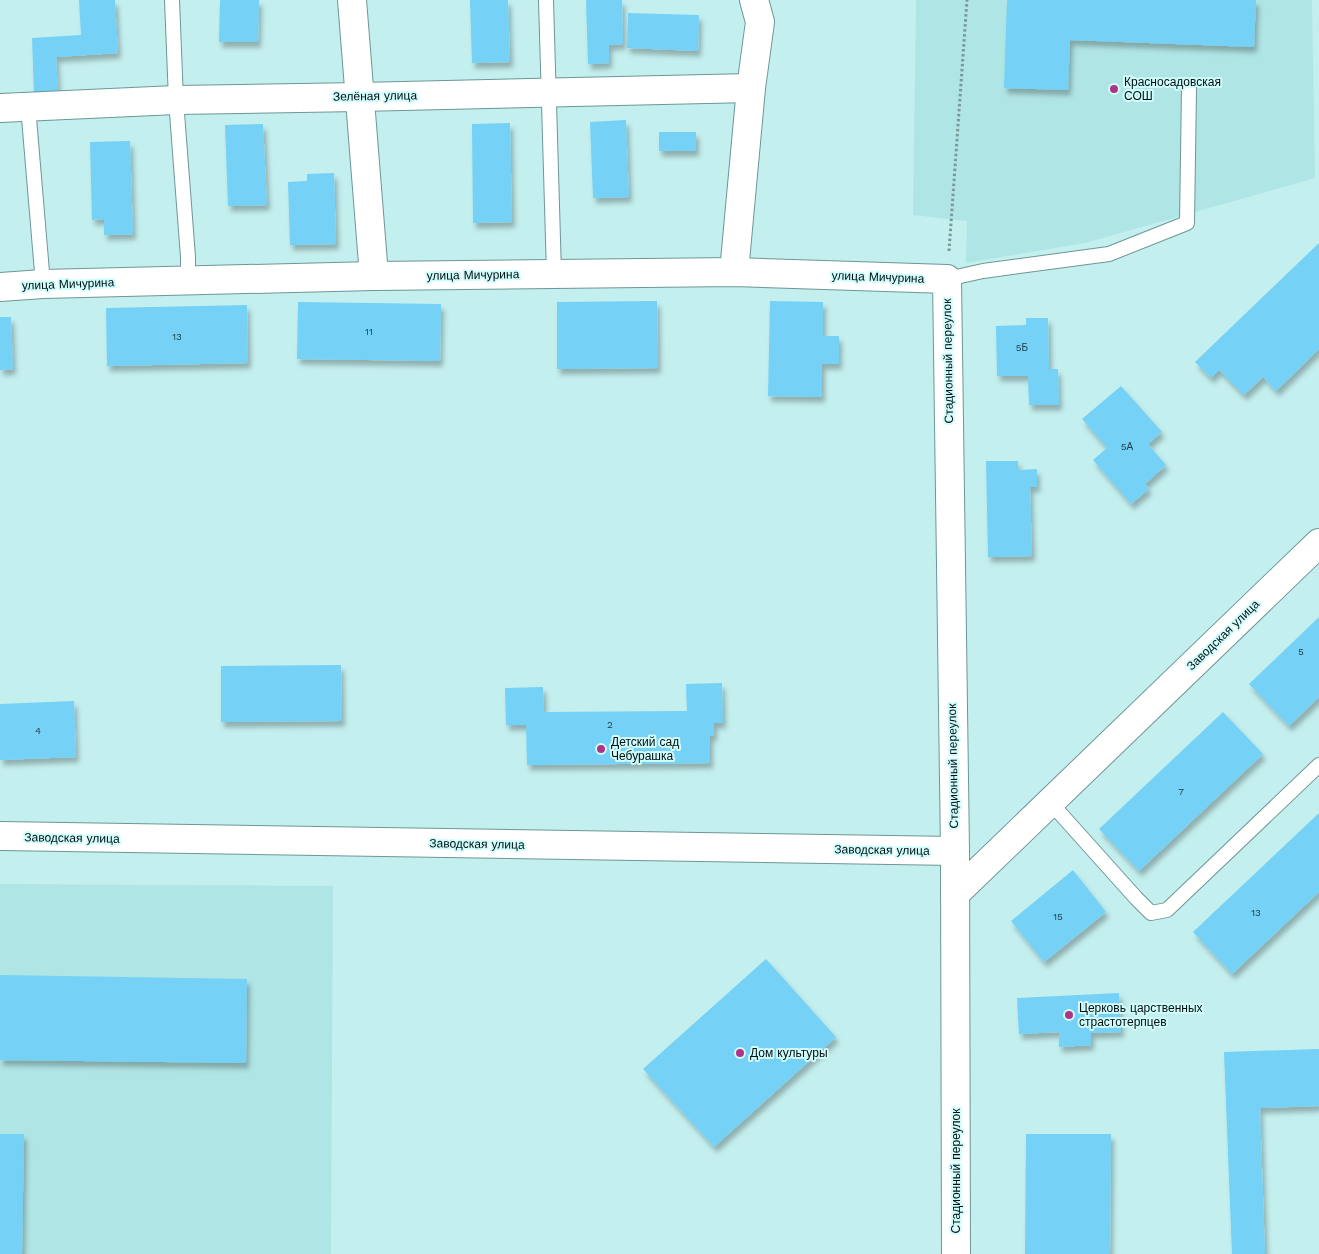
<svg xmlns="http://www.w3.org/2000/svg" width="1319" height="1254" font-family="'Work Sans',sans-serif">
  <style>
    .built { fill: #b0e5e5 }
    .building { fill: #74d1f6; filter: url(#shadow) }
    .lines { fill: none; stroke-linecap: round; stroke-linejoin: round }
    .lane-casing { stroke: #6e9696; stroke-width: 16 }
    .street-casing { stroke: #6e9696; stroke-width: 30 }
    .path { stroke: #799898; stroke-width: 3; stroke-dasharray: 2.5 2.5; stroke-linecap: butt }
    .lane { stroke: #fff; stroke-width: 14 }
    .street { stroke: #fff; stroke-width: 28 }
    .poi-dot { fill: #af3486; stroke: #d1fcfc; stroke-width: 2 }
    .labels { text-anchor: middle; stroke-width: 4; stroke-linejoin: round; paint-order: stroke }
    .number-label { font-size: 10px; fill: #1e404a }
    .poi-label { font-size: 12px; fill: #020f10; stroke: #d1fcfc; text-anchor: start }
    .street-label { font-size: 12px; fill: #020f10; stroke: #d1fcfc }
  </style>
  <defs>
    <filter id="shadow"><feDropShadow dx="3" dy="5.5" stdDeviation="2.5" flood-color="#0004"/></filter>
  </defs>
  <rect width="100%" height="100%" fill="#c4efef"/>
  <g class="built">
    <polygon points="916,0 1312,0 1315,178 1085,243 966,263 967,221 913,215"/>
    <polygon points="0,884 333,886 331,1254 0,1254"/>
  </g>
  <g class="building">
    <polygon points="79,0 115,0 118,53 56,57 58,93 34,94 32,38 81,35"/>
    <polygon points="220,0 259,0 258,42 219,42"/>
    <polygon points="470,0 508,0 510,62 472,63"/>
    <polygon points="586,0 622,0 623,44 609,45 609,63 588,64"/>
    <polygon points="1007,0 1256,0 1254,47 1070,40 1068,90 1004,88"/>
    <polygon points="628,13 699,15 698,51 627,48"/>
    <polygon points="626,120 629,197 593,198 590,122"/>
    <polygon points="510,123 512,222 473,223 472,124"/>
    <polygon points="263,124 267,205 228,206 225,125"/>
    <rect x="659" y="132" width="37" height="19"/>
    <polygon points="130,141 133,234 104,235 104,219 92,220 90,142"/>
    <polygon points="334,173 336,244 290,245 288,182 307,181 307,174"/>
    <polygon points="1319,243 1319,349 1276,391 1263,377 1244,395 1219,370 1211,378 1195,362"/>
    <polygon points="657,301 658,368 557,369 557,302"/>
    <polygon points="770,301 823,302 823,336 839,336 839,364 822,364 822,397 768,396"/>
    <polygon points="298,302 441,304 440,361 297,359"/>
    <polygon points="247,305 248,363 107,366 106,308"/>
    <polygon points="0,317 11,317 13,369 0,370"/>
    <polygon points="1026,318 1048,318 1049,369 1058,369 1059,405 1029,405 1028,376 997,376 996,326 1026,325"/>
    <polygon points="1121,386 1162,432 1148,444 1166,465 1145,484 1149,489 1131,504 1093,460 1107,448 1082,419"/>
    <polygon points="986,461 1018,461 1018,470 1037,469 1037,487 1030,487 1032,556 988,557"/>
    <polygon points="1319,617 1319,697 1289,726 1249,684"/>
    <polygon points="341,665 342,721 221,722 221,666"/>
    <polygon points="722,683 723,723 714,723 714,736 710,736 710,763 527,765 526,725 506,725 505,688 543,687 544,712 687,711 686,684"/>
    <polygon points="74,701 76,757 0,760 0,704"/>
    <polygon points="1223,712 1263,754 1139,871 1099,829"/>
    <polygon points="1319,813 1319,892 1232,974 1193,932"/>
    <polygon points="1073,870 1106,912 1044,962 1011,921"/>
    <polygon points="766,959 836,1037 714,1147 643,1069"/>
    <polygon points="0,975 247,979 246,1063 0,1060"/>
    <polygon points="1119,993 1121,1032 1091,1033 1091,1045 1059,1047 1059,1032 1019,1034 1017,998"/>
    <polygon points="1319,1049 1319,1106 1260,1108 1265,1254 1232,1254 1224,1052"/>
    <polygon points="0,1134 24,1134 22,1254 0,1254"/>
    <polygon points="1026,1134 1111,1134 1110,1254 1025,1254"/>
  </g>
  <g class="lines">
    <g class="lane-casing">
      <g id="lane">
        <polyline points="172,0 176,100 188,257 188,281"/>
        <polyline points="546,0 554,274"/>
        <polyline points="28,106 43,284"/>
        <polyline points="947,279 983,271 1109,254 1187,223 1189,88"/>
        <polyline points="1050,802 1136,898 1151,913 1167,910 1319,765"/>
      </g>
    </g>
    <g class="street-casing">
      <g id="street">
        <polyline points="352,0 374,276"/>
        <polyline points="0,108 176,100 360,97 751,88"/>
        <polyline points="734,272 751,88 760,22 754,0"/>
        <polyline points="0,287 43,284 374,276 734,272 947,279 955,851 956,1254"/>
        <polyline points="0,836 955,851"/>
        <polyline points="955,894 1319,543"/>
      </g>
    </g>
    <polyline class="path" points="949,251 967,0"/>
    <use href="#lane" class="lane"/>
    <use href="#street" class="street"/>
  </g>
  <g class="poi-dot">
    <circle cx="1114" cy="89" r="5"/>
    <circle cx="601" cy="749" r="5"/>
    <circle cx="1069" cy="1015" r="5"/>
    <circle cx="740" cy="1053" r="5"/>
  </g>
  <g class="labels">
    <g class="number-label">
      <text x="369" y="335">11</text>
      <text x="177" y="340">13</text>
      <text x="1022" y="351">5Б</text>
      <text x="1127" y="450">5А</text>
      <text x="1301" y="655">5</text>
      <text x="610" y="728">2</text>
      <text x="38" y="734">4</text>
      <text x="1181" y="795">7</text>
      <text x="1256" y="916">13</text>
      <text x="1058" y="920">15</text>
    </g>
    <g class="poi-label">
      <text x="1124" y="86">Красносадовская<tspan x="1124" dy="14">СОШ</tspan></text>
      <text x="611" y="746">Детский сад<tspan x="611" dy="14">Чебурашка</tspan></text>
      <text x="1079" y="1012">Церковь царственных<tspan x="1079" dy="14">страстотерпцев</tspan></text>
      <text x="750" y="1057">Дом культуры</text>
    </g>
    <g class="street-label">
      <text transform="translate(375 96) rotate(-1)" y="4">Зелёная улица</text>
      <text transform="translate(473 275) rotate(-1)" y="4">улица Мичурина</text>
      <text transform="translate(878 277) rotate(2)" y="4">улица Мичурина</text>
      <text transform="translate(68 284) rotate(-2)" y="4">улица Мичурина</text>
      <text transform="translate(948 361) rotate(-91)" y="4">Стадионный переулок</text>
      <text transform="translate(1223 635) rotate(-44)" y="4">Заводская улица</text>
      <text transform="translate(953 766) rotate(-91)" y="4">Стадионный переулок</text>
      <text transform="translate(72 838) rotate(1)" y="4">Заводская улица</text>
      <text transform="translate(477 844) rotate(1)" y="4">Заводская улица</text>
      <text transform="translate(882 850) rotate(1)" y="4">Заводская улица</text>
      <text transform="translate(956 1171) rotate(-90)" y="4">Стадионный переулок</text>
    </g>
  </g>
</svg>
